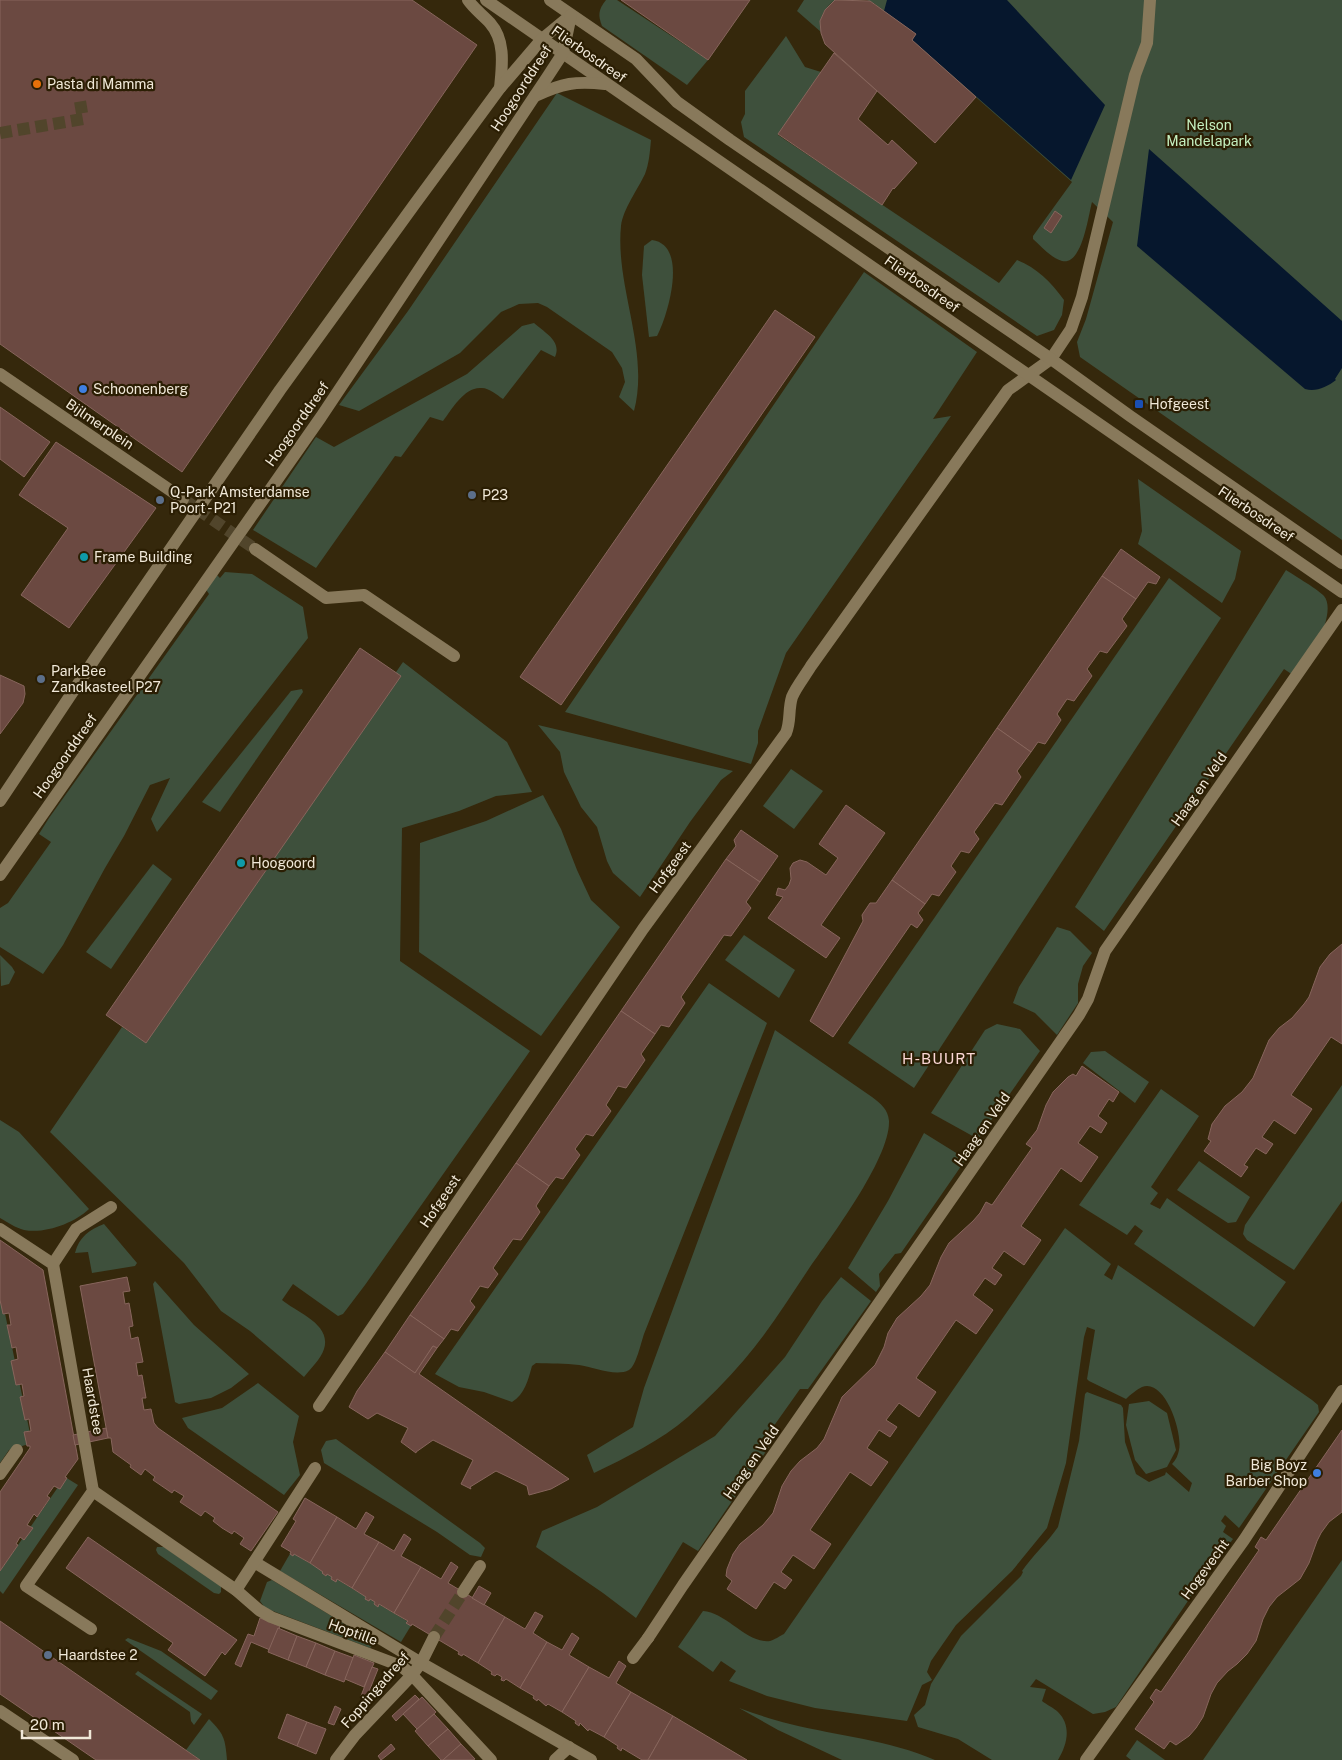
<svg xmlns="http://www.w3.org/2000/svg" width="1342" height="1760" font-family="'Public Sans',sans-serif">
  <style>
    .green { fill: #3e503c }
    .water { fill: #06172d }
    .building { fill: #6b4941; stroke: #87655c }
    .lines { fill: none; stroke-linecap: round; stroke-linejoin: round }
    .pedestrian-tunnel { stroke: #51452b; stroke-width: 12; stroke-dasharray: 12 6; stroke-linecap: butt }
    .pedestrian { stroke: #88795b; stroke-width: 12 }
    .minor { stroke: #88795b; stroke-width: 12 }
    .tertiary { stroke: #88795b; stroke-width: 12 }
    .food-dot { fill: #e8710a; stroke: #2b1e03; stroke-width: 2 }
    .shop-dot { fill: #3f7fe0; stroke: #2b1e03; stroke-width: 2 }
    .transit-dot { fill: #1a4fb4; stroke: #2b1e03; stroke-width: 2 }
    .service-dot { fill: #5c6f8a; stroke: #2b1e03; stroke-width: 2 }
    .culture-dot { fill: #0f9aa8; stroke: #2b1e03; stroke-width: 2 }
    .labels { text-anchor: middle; stroke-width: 4.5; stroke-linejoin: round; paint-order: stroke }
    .street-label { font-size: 14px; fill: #f0e8d8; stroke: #2b1e03 }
    .poi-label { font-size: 14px; fill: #f0e8d8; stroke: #2b1e03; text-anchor: start }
    .park-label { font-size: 14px; fill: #c5f0c0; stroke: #2b1e03 }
    .neighbourhood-label { font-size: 15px; letter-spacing: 1px; fill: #fbd7d5; stroke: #2b1e03 }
  </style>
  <rect width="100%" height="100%" fill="#35280c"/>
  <g class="green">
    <path d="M606 0H617L708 60 687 85 602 26C598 15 598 10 606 0Z"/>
    <path d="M804 0H835C824 8 819 18 821 32L797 11Z"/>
    <path d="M867 0H1342V540L1080 357 1077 342 1086 319 1113 222 1092 202C1088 217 1082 266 1062 261 1051 258 1041 246 1033 239V236L1072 182 910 39 875 4Z"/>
    <path d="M786 36 805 67 821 72 778 135 999 283 1017 260C1037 268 1051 282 1064 300L1062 315 1054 330 1037 336 744 137 741 122 745 114V91Z"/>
    <path d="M557 93 651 140C650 151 649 164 645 174 638 189 623 209 621 226 615 287 650 350 634 411L619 397 625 382 622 368 612 352 547 307 538 303 519 304 501 312 460 353 359 411 339 405 408 311Z"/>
    <path d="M652 240C689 245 668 315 657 336L649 337 642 275 644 246Z"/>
    <polygon points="864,272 977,352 933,419 951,416 786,653 758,731 758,743 751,764 565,712"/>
    <path d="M534 323C545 333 562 341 555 357L541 350 503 399C497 395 489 388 482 388 465 386 452 409 443 421L430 417 401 457 395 456 316 568 253 530 316 437 334 447 467 374 522 326Z"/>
    <polygon points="1138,479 1241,551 1235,579 1222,603 1138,544 1142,531"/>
    <path d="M1286 570C1295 576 1319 590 1324 596 1338 613 1308 663 1299 679L1284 669 1104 931 1075 907Z"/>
    <polygon points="225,572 252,574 303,607 308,638 157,832 151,819 170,778 150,785 124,836 105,868 63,945 43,974 0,947 0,908 8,903 51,842 39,834 49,818 209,594 205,588 217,575 220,578"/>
    <polygon points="1169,578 1221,618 914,1088 848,1043"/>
    <path d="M403 662 507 742 532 792 496 796 459 811 402 828 400 961 530 1051 365 1285 343 1314 338 1316 293 1284 282 1300C296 1312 332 1324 324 1349 321 1359 310 1369 304 1377L250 1331 221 1311 184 1263 50 1132 122 1027 142 1040Z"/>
    <polygon points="302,689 303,692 220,812 202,802 291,691"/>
    <polygon points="538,725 733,771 721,780 690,822 640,897 613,873 607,861 597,827 581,807 564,772 560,752"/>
    <polygon points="791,769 823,791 794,829 763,806"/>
    <polygon points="543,795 561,829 577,870 591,900 620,927 541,1036 419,952 420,843 486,821"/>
    <polygon points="153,864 172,879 111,969 86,952"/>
    <polygon points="1057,927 1070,931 1092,953 1083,966 1078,984 1078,1003 1057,1035 1035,1013 1013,1003 1019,987"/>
    <polygon points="744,935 795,970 779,998 725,960"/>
    <polygon points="0,955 12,967 15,972 9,984 1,986"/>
    <path d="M709 983 767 1023 644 1334C641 1343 636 1366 629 1370 616 1377 593 1367 579 1365 565 1363 550 1364 536 1363L532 1366C528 1380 525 1394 512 1402L484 1392 459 1387 435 1374Z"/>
    <polygon points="997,1024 1020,1029 1040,1051 978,1139 931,1113 985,1030"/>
    <path d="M775 1030 872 1097C881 1104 888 1109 889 1121 890 1159 830 1238 808 1270 788 1300 768 1332 744 1360 727 1380 708 1399 688 1417 660 1441 627 1457 594 1473L587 1455 633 1427 644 1388Z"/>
    <polygon points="1105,1051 1149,1082 1135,1103 1083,1063 1091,1052"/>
    <polygon points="1342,1085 1342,1201 1294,1270 1247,1240 1243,1234 1245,1225"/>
    <polygon points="1161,1089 1199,1116 1151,1187 1158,1193 1150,1204 1160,1209 1167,1198 1286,1282 1254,1327 1134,1244 1143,1231 1135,1225 1127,1235 1079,1205"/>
    <path d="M0 1120 19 1132 89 1209C74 1223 46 1234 24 1230 16 1228 7 1222 0 1218Z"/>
    <polygon points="924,1133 966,1159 901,1253 895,1254 879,1274 880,1286 876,1292 848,1268 888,1201"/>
    <polygon points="1199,1161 1250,1197 1236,1222 1228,1223 1177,1190"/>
    <path d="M104 1224 137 1263 135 1266 92 1273 88 1252 75 1253C79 1237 89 1230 104 1224Z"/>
    <path d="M1065 1228 1111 1264 1104 1275 1112 1280 1118 1265 1312 1400 1318 1405 1319 1412 1239 1528 1225 1515 1221 1521 1226 1526 1223 1532 1233 1539 1209 1571 1197 1572 1193 1580 1194 1592 1116 1707 1105 1712 1093 1714 1036 1679 1030 1687 1046 1689 1042 1701C1047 1705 1054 1708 1058 1712 1072 1726 1067 1745 1058 1760H992L958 1739 918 1727 914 1715 925 1705 931 1684 961 1636 1021 1576 1023 1572 1022 1571C1033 1555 1047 1543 1058 1527L1079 1441 1085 1394 1087 1392 1121 1405 1123 1408 1125 1442 1136 1474 1149 1482 1165 1475 1166 1472 1189 1492 1192 1483 1172 1464C1176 1460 1178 1455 1179 1450 1183 1433 1165 1378 1142 1387 1136 1390 1130 1395 1126 1399L1089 1381 1087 1379 1095 1330 1087 1327 1084 1337 1066 1463 1047 1528 1012 1571 956 1625 931 1661 927 1672 932 1680 922 1685 907 1721 815 1708 767 1696 729 1681 736 1671 721 1661 713 1672 678 1647 703 1611C726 1612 747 1644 770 1641 774 1640 780 1636 784 1634Z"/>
    <polygon points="841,1277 871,1301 808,1389 800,1389 766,1437 769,1447 698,1551 683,1542 636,1618 603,1593 536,1547 542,1531 597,1507 715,1436 785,1357 822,1301"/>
    <polygon points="155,1281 194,1325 249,1374 231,1388 211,1398 179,1404 175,1402 153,1284"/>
    <polygon points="0,1295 2,1299 32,1443 9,1450 0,1463"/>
    <polygon points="258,1383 299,1416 293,1442 300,1475 284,1495 188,1428 182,1418 222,1408"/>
    <polygon points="1149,1401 1167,1413 1176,1450 1167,1467 1146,1474 1135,1460 1126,1425 1129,1404"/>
    <polygon points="336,1439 480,1543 485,1548 481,1557 470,1555 437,1532 324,1463 321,1450 326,1441"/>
    <polygon points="65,1477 78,1485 3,1594 0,1591 0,1571"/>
    <polygon points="157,1547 164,1547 221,1586 221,1592 219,1594 214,1593 158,1554 156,1550"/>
    <polygon points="291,1552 412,1624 401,1642 280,1571"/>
    <polygon points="1342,1560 1342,1760 1203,1760"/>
    <polygon points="272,1580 373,1641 373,1645 370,1648 265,1608 260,1601 267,1582"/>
    <polygon points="128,1638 161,1651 218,1691 211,1700 125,1640"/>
    <polygon points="138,1671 202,1714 194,1725 191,1721 190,1712 135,1674"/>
    <path d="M739 1708C756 1714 773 1720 790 1724 839 1736 889 1740 935 1760H842L778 1730Z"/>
    <path d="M209 1719C224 1734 225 1738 227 1760H200L186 1750Z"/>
    <polygon points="1137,1740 1165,1760 1131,1760 1126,1756"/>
  </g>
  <g class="water">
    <polygon points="887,0 1007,0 1105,105 1071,180 912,40 916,34 884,11"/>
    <path d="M1149 149 1342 321V368L1335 379 1336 380C1327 387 1316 392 1305 389L1137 246Z"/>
  </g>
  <g class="building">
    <polygon points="0,0 412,0 477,45 182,472 0,344"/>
    <polygon points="621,0 750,0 708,60"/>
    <polygon points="835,0 870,1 916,34 912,40 976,97 935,143 825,44 821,33 820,21 825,10"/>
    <polygon points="834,53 877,91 858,119 888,145 892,140 917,163 894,189 893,188 882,205 778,134"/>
    <polygon points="1055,211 1062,216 1051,233 1044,228"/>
    <polygon points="775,310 815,337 561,705 520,677"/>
    <polygon points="0,407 50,442 24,477 0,459"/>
    <polygon points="56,442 156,508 69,628 21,595 68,528 19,495"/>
    <polygon points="1121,549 1160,577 1156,584 1148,582 1136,599 1102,576"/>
    <polygon points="1102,576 1136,599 1122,619 1127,626 1107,653 1100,651 1087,669 1092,676 1074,701 1067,699 1057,714 1061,720 1045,744 1038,742 1031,752 997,728"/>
    <polygon points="360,648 401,676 146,1043 106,1015"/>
    <polygon points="0,675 24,686 25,694 23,703 0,734"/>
    <polygon points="997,728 1031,752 1017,771 1021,777 1002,805 995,803 974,832 979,839 969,853 961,851 951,866 956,872 939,896 932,894 925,904 892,880"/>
    <polygon points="846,805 885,833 821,925 840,938 826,958 768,918 783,897 776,895 778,888 785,890 789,885 791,879 790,868 793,863 800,860 807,862 826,875 838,858 819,844"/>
    <polygon points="741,830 778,856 760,882 726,859 736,846 734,840"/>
    <polygon points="726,859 760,882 746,902 751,908 731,936 724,935 681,997 685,1003 669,1027 661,1025 655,1034 621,1011"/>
    <polygon points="892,880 925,904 918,913 923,920 917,928 911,924 833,1037 810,1021 863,921 862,915 870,903 876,903"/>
    <polygon points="1342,944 1342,1044 1331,1037 1291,1095 1312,1109 1295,1134 1274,1120 1262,1137 1273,1144 1266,1154 1256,1148 1244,1165 1248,1167 1241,1177 1204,1151 1211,1141 1208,1139 1212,1124 1225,1106 1242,1092 1253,1078 1269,1040 1279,1028 1292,1018 1304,1004 1309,997 1320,967 1330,954"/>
    <polygon points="621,1011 655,1034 641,1054 645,1060 626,1088 618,1086 606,1105 611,1111 593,1136 586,1134 575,1149 580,1155 563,1179 556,1177 549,1186 516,1163"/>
    <polygon points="1082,1066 1119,1092 1113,1102 1109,1099 1098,1116 1107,1123 1101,1133 1090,1126 1078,1143 1098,1157 1081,1182 1061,1168 1021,1226 1041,1240 1024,1265 1004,1251 992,1268 1002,1275 995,1285 985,1278 973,1295 993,1310 976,1334 956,1320 916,1378 936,1392 919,1417 899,1403 886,1420 897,1427 890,1437 879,1430 867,1448 888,1462 871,1486 850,1472 810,1530 831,1544 814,1569 793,1555 781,1572 792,1580 785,1589 774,1582 756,1609 727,1589 732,1581 726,1576 727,1569 733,1554 740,1544 763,1525 773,1513 782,1486 791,1471 800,1461 817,1448 824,1439 842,1397 875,1365 884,1347 888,1333 897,1318 921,1296 930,1285 941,1257 949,1243 973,1221 980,1213 986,1202 992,1205 1032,1148 1026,1144 1037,1130 1046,1105 1053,1092 1068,1077 1073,1074 1076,1076"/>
    <polygon points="516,1163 549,1186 536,1206 540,1212 521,1240 513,1239 493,1268 498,1274 488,1288 480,1286 470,1301 475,1307 458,1331 451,1329 444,1339 410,1315"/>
    <polygon points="0,1240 43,1270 78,1459 65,1477 67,1478 60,1489 54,1486 47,1496 50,1498 37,1517 34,1514 27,1525 33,1528 24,1540 20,1537 16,1544 18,1545 0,1571 0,1492 30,1448 30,1446 27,1446 24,1432 31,1431 29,1419 25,1420 20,1397 24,1396 22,1384 16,1385 11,1361 18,1359 16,1347 12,1348 7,1325 11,1325 9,1313 3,1314 0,1300"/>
    <polygon points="127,1277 130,1291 123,1292 125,1304 129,1303 131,1314 133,1326 129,1327 131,1339 138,1337 143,1362 136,1363 138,1376 142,1375 146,1398 142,1398 144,1410 151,1409 154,1423 158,1428 278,1512 251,1551 240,1544 244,1538 234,1531 232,1534 222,1528 213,1521 215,1518 205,1511 201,1516 180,1502 184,1496 174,1490 172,1493 153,1480 155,1477 145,1469 141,1475 130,1467 131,1465 113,1452 111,1438 108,1438 80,1286"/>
    <polygon points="410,1315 444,1339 437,1348 433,1346 415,1373 385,1352"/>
    <polygon points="433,1346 437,1348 419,1374 569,1479 551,1489 529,1495 527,1486 496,1471 470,1487 471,1489 461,1484 473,1460 433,1440 416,1452 416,1453 401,1442 408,1428 377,1413 368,1419 349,1407 357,1391 385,1352 415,1373"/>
    <polygon points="106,1428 108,1438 75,1445 73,1435"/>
    <polygon points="1342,1430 1342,1512 1329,1522 1321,1533 1317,1541 1309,1563 1300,1579 1277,1597 1269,1607 1263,1619 1256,1641 1247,1654 1237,1664 1228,1671 1217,1683 1211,1694 1203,1717 1196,1728 1189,1736 1176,1745 1170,1741 1164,1749 1135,1729 1154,1702 1150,1698 1156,1689 1161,1692 1259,1550 1255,1547 1261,1537 1266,1540"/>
    <polygon points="305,1498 337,1517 310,1563 294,1554 293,1556 290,1554 291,1552 281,1546 296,1521 293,1519"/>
    <polygon points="366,1512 374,1517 364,1534 379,1542 352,1588 337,1579 336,1582 331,1579 332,1577 327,1574 326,1576 322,1573 323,1572 310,1563 337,1517 356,1529"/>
    <polygon points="404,1534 411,1539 401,1556 421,1567 394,1613 379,1604 378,1607 374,1604 375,1602 370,1599 369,1601 365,1599 366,1597 352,1588 379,1542 394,1551"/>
    <polygon points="88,1537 237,1640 225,1655 222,1652 205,1676 168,1650 173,1643 66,1568"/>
    <polygon points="451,1562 458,1567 448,1583 505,1617 478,1663 463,1654 462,1656 458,1654 459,1652 412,1624 411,1626 406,1623 408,1621 394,1613 421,1567 441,1579"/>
    <polygon points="479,1586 491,1593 484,1605 472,1598"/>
    <polygon points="535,1612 543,1616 533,1633 547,1642 520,1688 506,1679 504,1681 501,1680 502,1677 497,1674 495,1676 491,1674 492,1672 478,1663 505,1617 525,1629"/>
    <polygon points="260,1618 280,1626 270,1650 251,1642 241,1667 235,1664 248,1634 254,1636"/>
    <polygon points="0,1621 92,1685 200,1760 96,1760 0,1694"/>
    <polygon points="278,1628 297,1636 288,1660 268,1652"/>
    <polygon points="572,1633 579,1638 569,1655 589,1667 562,1712 548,1704 546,1706 538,1699 537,1701 533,1698 534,1696 520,1688 547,1642 562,1650"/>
    <polygon points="297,1636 316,1643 306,1667 288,1660"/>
    <polygon points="316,1643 335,1651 325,1675 306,1667"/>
    <polygon points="335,1651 354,1658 344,1682 325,1675"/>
    <polygon points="354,1655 374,1663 364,1687 345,1679"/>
    <polygon points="619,1661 626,1666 616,1683 631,1692 604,1737 589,1729 588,1731 580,1723 579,1726 575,1723 576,1721 562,1712 589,1667 609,1678"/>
    <polygon points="372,1667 378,1669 366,1699 361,1696"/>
    <polygon points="631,1692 673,1716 648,1760 642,1760 622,1748 621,1751 617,1748 618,1746 604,1737"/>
    <polygon points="415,1695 419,1699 396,1721 392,1716"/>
    <polygon points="422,1697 436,1712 417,1729 403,1714"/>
    <polygon points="335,1706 341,1709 334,1725 328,1723"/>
    <polygon points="287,1714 307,1722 297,1746 278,1738"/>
    <polygon points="434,1714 448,1729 428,1746 415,1731"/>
    <polygon points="673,1716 747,1760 648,1760"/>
    <polygon points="307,1722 326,1729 316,1754 297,1746"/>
    <polygon points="448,1729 461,1744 443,1760 441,1760 428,1746"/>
    <polygon points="391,1744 395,1749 381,1760 378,1756"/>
    <polygon points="461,1744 475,1759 473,1760 443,1760"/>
  </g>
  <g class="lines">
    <g class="pedestrian-tunnel">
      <polyline points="0,133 83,119 80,101"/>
      <polyline points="183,499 255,549"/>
      <polyline points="434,1637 463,1592"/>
    </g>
    <g class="pedestrian">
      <polyline points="0,374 183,499"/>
      <polyline points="255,549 326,598 364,595 454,656"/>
      <polyline points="0,1229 53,1264 93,1491 26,1586 91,1629"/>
      <polyline points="53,1264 76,1229 111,1207"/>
      <polyline points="0,1474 17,1450"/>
      <polyline points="93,1491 236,1590 259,1610 271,1617 401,1666 412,1675 491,1760"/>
      <polyline points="254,1562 421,1663 591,1760"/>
      <polyline points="236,1590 315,1468"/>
      <polyline points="463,1592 480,1566"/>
      <polyline points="633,1658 648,1638"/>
      <polyline points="336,1760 355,1735 412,1675 421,1663 434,1637"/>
      <polyline points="555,1760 569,1747"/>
    </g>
    <g class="minor">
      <path d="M319 1406 643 929 786 733C791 721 788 710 792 697 796 687 805 676 811 666L1008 390 1051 359 1071 329 1082 297 1135 75 1147 43 1150 0"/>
      <polyline points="648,1638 683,1585 1079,1015 1088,999 1105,951 1342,610"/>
      <polyline points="1086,1760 1244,1540 1342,1391"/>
    </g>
    <g class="tertiary">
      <path d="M468 0C474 9 483 15 490 23 506 41 502 66 500 88"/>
      <polyline points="486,0 1342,592"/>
      <polyline points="550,0 636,59 677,102 730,140 1051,359 1130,416 1342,563"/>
      <path d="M535 96C563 83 575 81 605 84"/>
      <polyline points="0,801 96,657 280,390 414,205 500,88 542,39 571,15"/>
      <polyline points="0,875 321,417 548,76 563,53 571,15"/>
      <polyline points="0,1711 73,1760"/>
    </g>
  </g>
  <circle class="food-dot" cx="37" cy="84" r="5"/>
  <g class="shop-dot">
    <circle cx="83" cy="389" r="5"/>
    <circle cx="1317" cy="1473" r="5"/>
  </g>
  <rect class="transit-dot" x="1134" y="399" width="10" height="10" rx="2.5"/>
  <g class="service-dot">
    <circle cx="472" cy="495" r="5"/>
    <circle cx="160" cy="500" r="5"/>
    <circle cx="41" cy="679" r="5"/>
    <circle cx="48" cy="1655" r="5"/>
  </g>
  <g class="culture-dot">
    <circle cx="84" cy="557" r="5"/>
    <circle cx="241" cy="863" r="5"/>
  </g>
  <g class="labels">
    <g class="street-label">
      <text transform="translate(589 54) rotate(35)" y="5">Flierbosdreef</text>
      <text transform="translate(521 88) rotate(-57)" y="5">Hoogoorddreef</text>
      <text transform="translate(922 284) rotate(35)" y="5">Flierbosdreef</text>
      <text transform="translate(100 424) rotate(34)" y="5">Bijlmerplein</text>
      <text transform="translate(297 424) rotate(-55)" y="5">Hoogoorddreef</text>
      <text transform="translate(1256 514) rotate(34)" y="5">Flierbosdreef</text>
      <text transform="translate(65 756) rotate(-55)" y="5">Hoogoorddreef</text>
      <text transform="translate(1199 789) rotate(-55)" y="5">Haag en Veld</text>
      <text transform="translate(670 867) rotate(-54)" y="5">Hofgeest</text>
      <text transform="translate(982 1129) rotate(-55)" y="5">Haag en Veld</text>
      <text transform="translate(440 1201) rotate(-56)" y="5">Hofgeest</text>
      <text transform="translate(93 1401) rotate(80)" y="5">Haardstee</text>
      <text transform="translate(751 1462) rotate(-55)" y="5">Haag en Veld</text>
      <text transform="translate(1205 1569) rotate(-54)" y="5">Hogevecht</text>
      <text transform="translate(353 1632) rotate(20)" y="5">Hoptille</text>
      <text transform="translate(375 1690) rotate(-49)" y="5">Foppingadreef</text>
    </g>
    <g class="poi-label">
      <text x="47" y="89">Pasta di Mamma</text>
      <text x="93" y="394">Schoonenberg</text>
      <text x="1149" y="409">Hofgeest</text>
      <text x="170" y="497">Q-Park Amsterdamse<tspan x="170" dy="16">Poort - P21</tspan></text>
      <text x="482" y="500">P23</text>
      <text x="94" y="562">Frame Building</text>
      <text x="51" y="676">ParkBee<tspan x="51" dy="16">Zandkasteel P27</tspan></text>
      <text x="251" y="868">Hoogoord</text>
      <text x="1307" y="1470" text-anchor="end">Big Boyz<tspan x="1307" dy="16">Barber Shop</tspan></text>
      <text x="58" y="1660">Haardstee 2</text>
    </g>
    <g class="park-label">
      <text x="1209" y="130">Nelson<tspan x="1209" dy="16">Mandelapark</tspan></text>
    </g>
    <g class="neighbourhood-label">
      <text x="939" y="1064">H-BUURT</text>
    </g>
  </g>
  <path d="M22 1730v8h68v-8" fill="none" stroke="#f0e8d8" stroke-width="2.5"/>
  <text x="30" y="1730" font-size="15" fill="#f0e8d8" stroke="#2b1e03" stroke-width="4" paint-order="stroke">20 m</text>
</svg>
